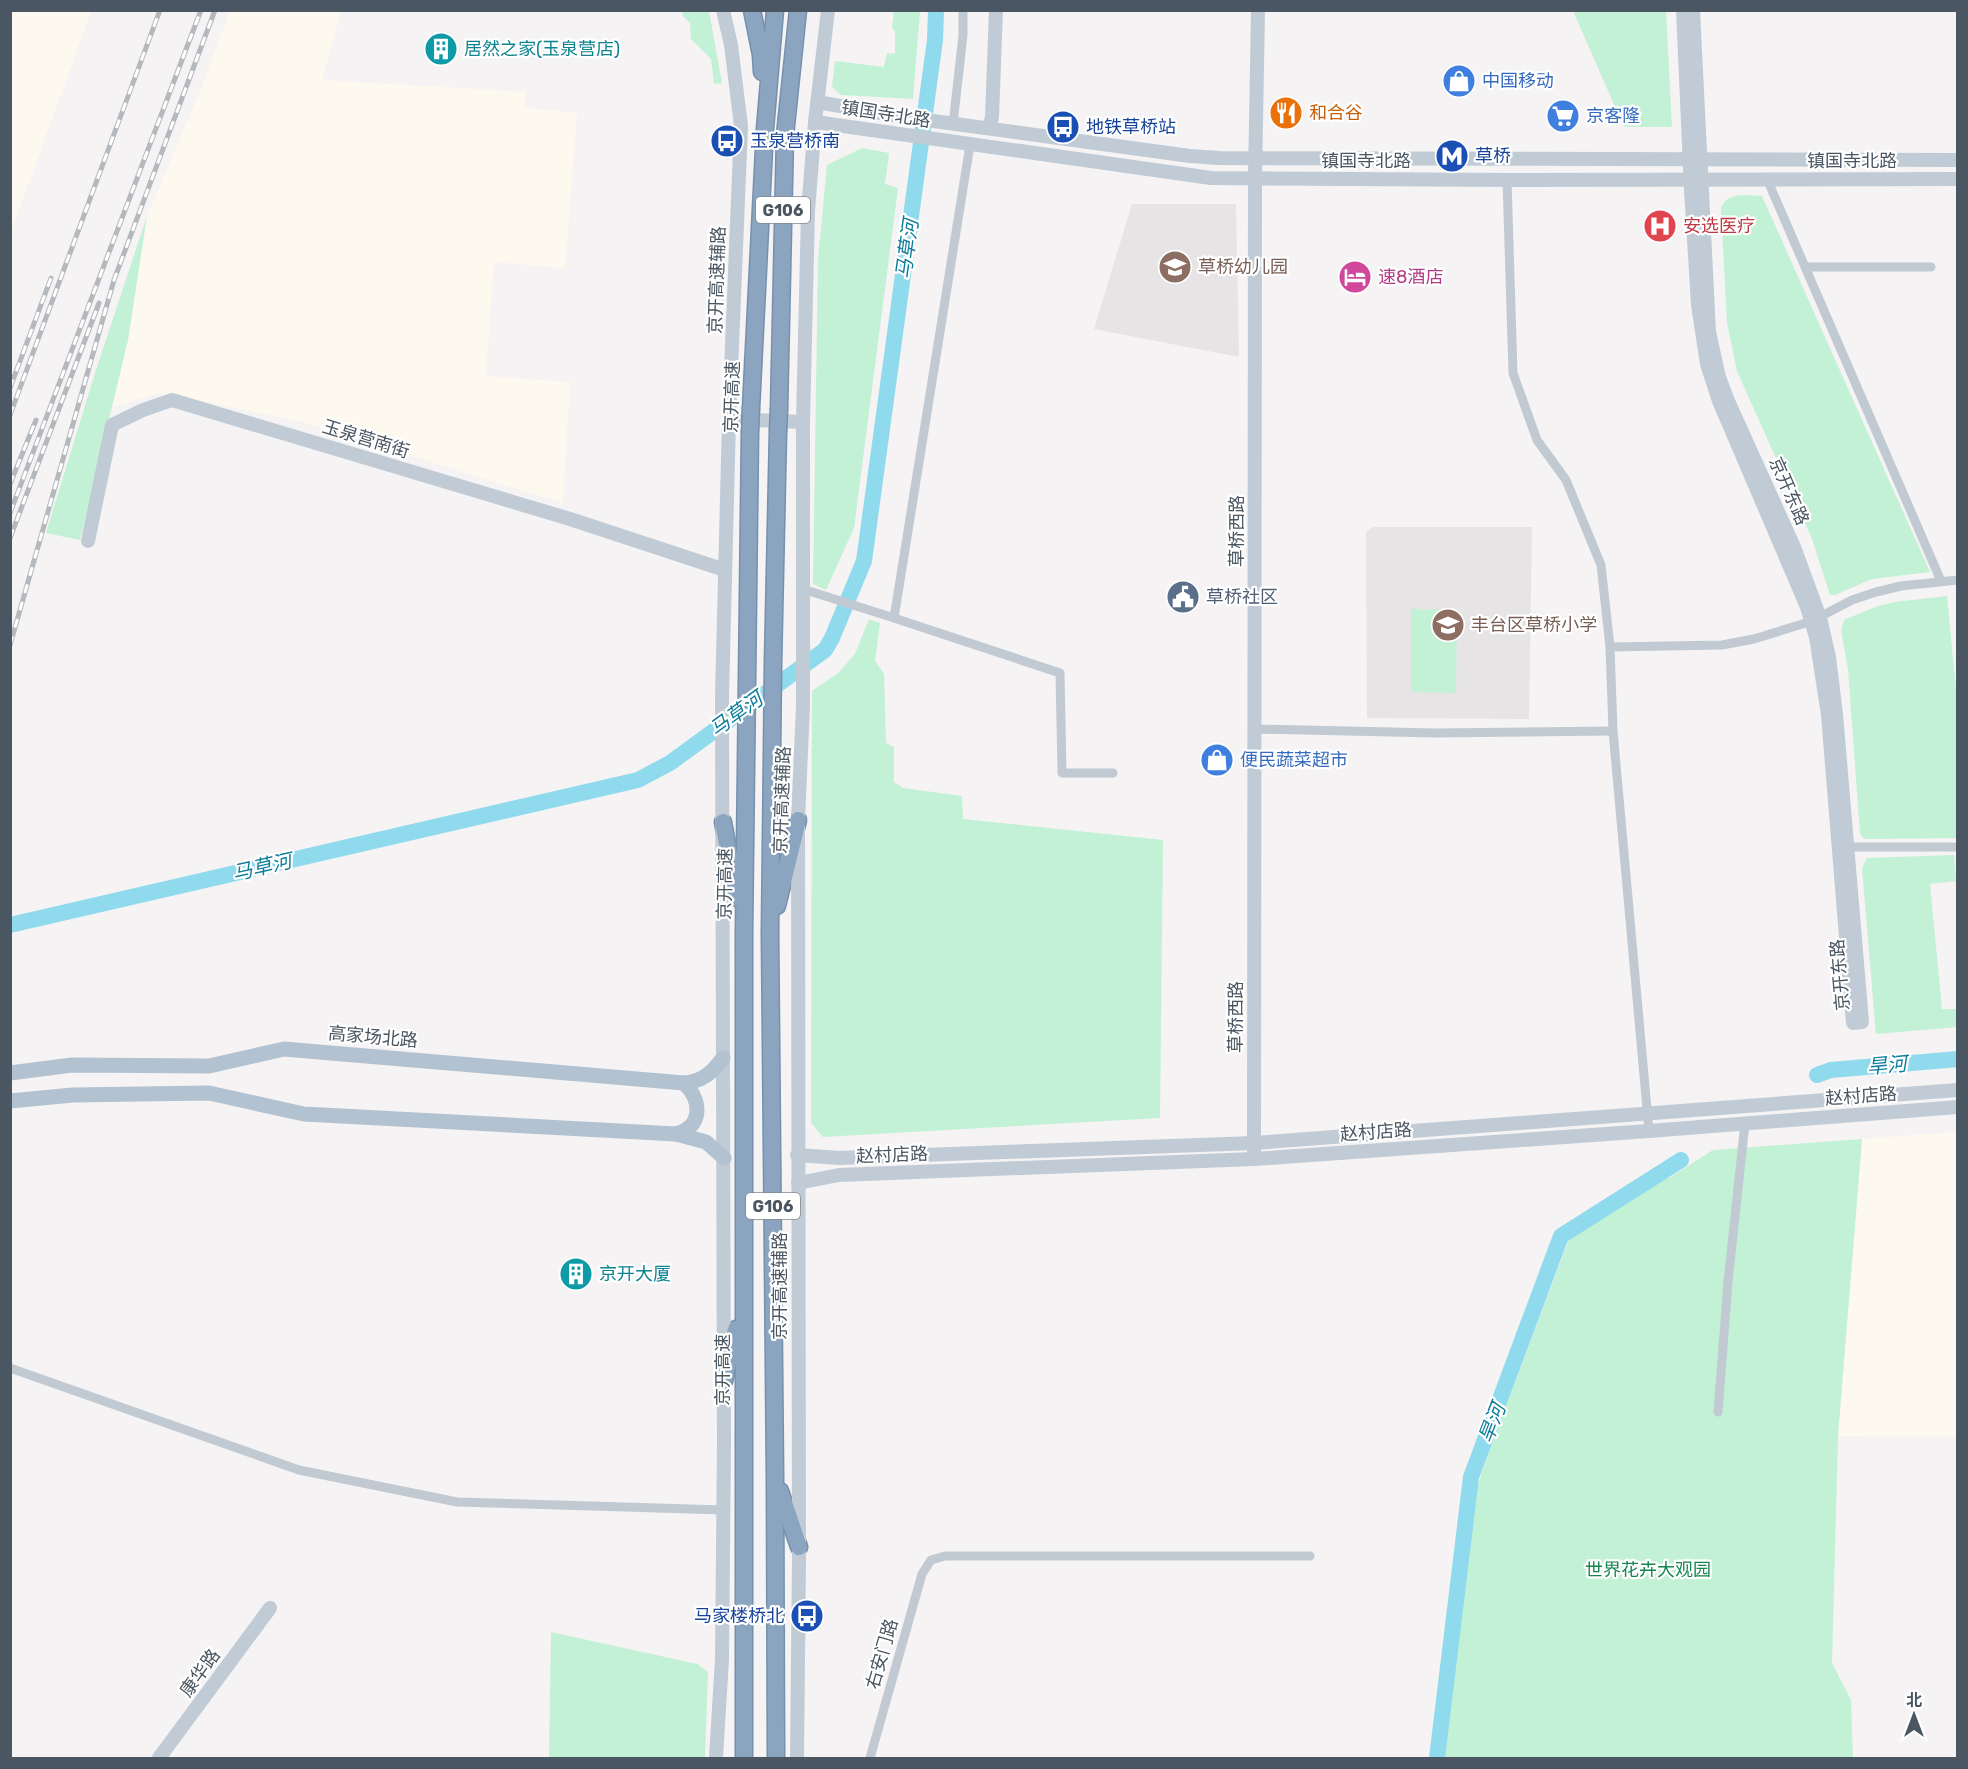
<svg xmlns="http://www.w3.org/2000/svg" width="1968" height="1769" font-family="Rubik,'Noto Sans SC',sans-serif">
  <style>
    .commercial { fill: #fdf9ef }
    .education { fill: #e6e4e5 }
    .green { fill: #c3f1d5 }
    .lines { fill: none; stroke-linecap: round; stroke-linejoin: round }
    .river { stroke: #90daee; stroke-width: 16 }
    .highway-casing { stroke: #7690ad; stroke-width: 19 }
    .street { stroke: #c1cad2; stroke-width: 9 }
    .secondary { stroke: #c1cbd6; stroke-width: 14 }
    .primary { stroke: #b3c2d1; stroke-width: 15 }
    .highway { stroke: #8ba5c1; stroke-width: 16 }
    .rail-casing { stroke: #b5b8bd; stroke-width: 5 }
    .rail { stroke: #fff; stroke-width: 3; stroke-dasharray: 9; stroke-linecap: butt }
    .highway-bridge-casing { stroke: #7690ad; stroke-width: 19; stroke-linecap: butt }
    .highway-bridge { stroke: #8ba5c1; stroke-width: 16 }
    .labels { text-anchor: middle; stroke-width: 4.5; stroke-linejoin: round; paint-order: stroke }
    .shield { fill: #fff; stroke: #808990; stroke-width: 1.5 }
    .shield-label { font-size: 16px; font-weight: bold; fill: #4a5661 }
    .culture-label { font-size: 18px; fill: #0d838f; stroke: #fff; text-anchor: start }
    .shop-label { font-size: 18px; fill: #366cbe; stroke: #fff; text-anchor: start }
    .food-label { font-size: 18px; fill: #c56008; stroke: #fff; text-anchor: start }
    .street-label { font-size: 18px; fill: #4a5661; stroke: #fff }
    .transit-label { font-size: 18px; fill: #164399; stroke: #fff; text-anchor: start }
    .health-label { font-size: 18px; fill: #be3a42; stroke: #fff; text-anchor: start }
    .education-label { font-size: 18px; fill: #785e54; stroke: #fff; text-anchor: start }
    .hotel-label { font-size: 18px; fill: #b23c85; stroke: #fff; text-anchor: start }
    .service-label { font-size: 18px; fill: #4e5e75; stroke: #fff; text-anchor: start }
    .park-label { font-size: 18px; fill: #17864f; stroke: #fff }
    .water-label { font-size: 20px; font-style: italic; fill: #0c7c9b; stroke: #fff }
  </style>
  <rect width="100%" height="100%" fill="#f5f3f3"/>
  <g class="commercial">
    <polygon points="69,10 91,12 11,232 11,11"/>
    <polygon points="230,11 341,11 322,80 526,92 525,108 577,113 565,268 494,262 486,376 570,382 563,503 299,421 160,393 112,407 128,340 147,216 199,94"/>
    <polygon points="1957,1132 1957,1437 1838,1436 1862,1139"/>
  </g>
  <g class="education">
    <polygon points="1132,204 1236,204 1239,357 1094,329"/>
    <polygon points="1373,527 1532,527 1529,719 1367,718 1366,532"/>
  </g>
  <g class="green">
    <polygon points="682,11 709,11 722,83 714,84 711,59 691,39 690,23 683,16"/>
    <polygon points="894,11 920,11 913,99 841,95 832,87 835,61 884,67 887,53 895,54 895,32 892,27"/>
    <polygon points="1573,11 1666,11 1672,127 1624,127"/>
    <polygon points="862,148 889,153 885,184 898,188 854,528 826,590 813,584 818,260 827,165"/>
    <path d="M1762 196 1930 572 1872 579 1835 595H1830L1812 539 1737 371 1727 323 1721 209C1726 191 1747 196 1762 196Z"/>
    <polygon points="147,216 128,340 80,540 46,533 95,373"/>
    <polygon points="1947,596 1958,710 1957,838 1864,839 1860,834 1848,669 1841,630 1844,620 1875,607 1894,602"/>
    <polygon points="1411,609 1457,610 1456,693 1411,692"/>
    <polygon points="869,619 880,623 875,661 884,674 886,743 894,747 894,782 903,788 962,796 963,819 1163,840 1160,1118 823,1137 811,1123 812,691 838,673 855,654"/>
    <polygon points="1954,855 1956,881 1930,884 1942,1009 1957,1009 1957,1027 1876,1034 1862,868 1867,858"/>
    <polygon points="1862,1139 1838,1436 1832,1663 1851,1700 1853,1758 1444,1758 1466,1526 1484,1465 1569,1239 1634,1181 1669,1178 1713,1150"/>
    <polygon points="551,1632 697,1664 708,1672 705,1758 549,1758"/>
  </g>
  <g class="lines">
    <g class="river">
      <polyline points="10,925 638,780 670,763 825,650 832,638 864,561 935,40 936,10"/>
      <polyline points="1817,1075 1831,1070 1958,1059"/>
      <polyline points="1437,1758 1471,1477 1561,1236 1681,1160"/>
    </g>
    <g class="highway-casing">
      <g id="highway">
        <polyline points="752,10 761,55 762,72"/>
        <polyline points="751,408 765,129 775,10"/>
        <polyline points="779,409 785,135 798,10"/>
        <polyline points="723,822 737,898"/>
        <polyline points="777,906 798,820"/>
        <polyline points="724,1381 736,1329"/>
        <polyline points="780,1491 799,1547"/>
        <polyline points="744,1758 744,933 750,430"/>
        <polyline points="776,1758 775,1478 770,933 773,663 778,431"/>
      </g>
    </g>
    <g class="street">
      <polyline points="953,124 963,35 963,10"/>
      <polyline points="1767,179 1941,581"/>
      <polyline points="1507,180 1513,373 1537,440 1566,480 1601,565 1610,647 1722,645 1754,639 1812,621 1852,600 1876,592 1901,586 1958,580"/>
      <polyline points="1806,267 1931,267"/>
      <polyline points="803,589 894,618 970,145"/>
      <polyline points="894,618 1060,673 1062,773 1113,773"/>
      <polyline points="1610,647 1613,731 1649,1131"/>
      <polyline points="1254,729 1435,733 1613,731"/>
      <polyline points="1844,847 1958,847"/>
      <polyline points="10,1368 299,1470 457,1502 724,1510"/>
      <polyline points="1718,1412 1728,1282 1745,1123"/>
      <polyline points="870,1758 922,1574 931,1560 945,1556 1310,1556"/>
    </g>
    <g class="secondary">
      <polyline points="1683,10 1691,190 1698,305 1707,364 1719,401 1807,607 1816,637 1828,715 1853,1023 1862,1022 1836,714 1829,657 1820,618 1794,547 1728,401 1719,377 1709,332 1693,10"/>
      <polyline points="817,102 904,117 1190,156 1219,158 1958,160"/>
      <polyline points="815,122 1211,178 1507,180 1958,179"/>
      <polyline points="989,128 992,117 996,10"/>
      <polyline points="729,419 803,422"/>
      <polyline points="88,541 112,425 143,410 172,400 570,519 725,570"/>
      <polyline points="1254,1151 1255,178 1258,10"/>
      <polyline points="797,1155 840,1158 1254,1143 1958,1090"/>
      <polyline points="798,1183 839,1175 1254,1159 1649,1131 1958,1107"/>
      <polyline points="159,1758 270,1608"/>
      <polyline points="716,1758 722,1659 724,1442 722,696 729,419 741,126 731,45 723,10"/>
      <polyline points="797,1758 799,1559 798,820 803,706 803,422 808,211 815,122 828,10"/>
    </g>
    <g class="primary">
      <path d="M10 1073 72 1065 209 1066 284 1049 684 1083C703 1081 712 1073 723 1058"/>
      <polyline points="10,1101 73,1095 209,1093 304,1114 676,1134 706,1142 724,1158"/>
      <path d="M676 1134C703 1127 702 1100 684 1083"/>
    </g>
    <use href="#highway" class="highway"/>
    <g class="rail-casing">
      <g id="rail">
        <polyline points="10,388 51,278"/>
        <polyline points="10,415 160,10"/>
        <polyline points="10,484 36,420"/>
        <polyline points="10,513 201,10"/>
        <polyline points="10,538 99,303"/>
        <polyline points="10,645 114,280 215,10"/>
      </g>
    </g>
    <use href="#rail" class="rail"/>
    <g class="highway-bridge-casing">
      <g id="highway-bridge">
        <polyline points="750,430 751,408"/>
        <polyline points="778,431 779,409"/>
      </g>
    </g>
    <use href="#highway-bridge" class="highway-bridge"/>
  </g>
  <defs>
    <g id="building-disc" transform="scale(1.725)"><circle r="9.5" fill="#0f9aa8" stroke="#fff"/><path d="M-4-6H4V6H1V3H-1V6H-4ZM-2.5-4.3h1.7v1.8h-1.7ZM.8-4.3h1.7v1.8H.8ZM-2.5-1h1.7V.8h-1.7ZM.8-1h1.7V.8H.8Z" fill="#fff"/></g>
    <g id="shop-disc" transform="scale(1.725)"><circle r="9.5" fill="#3f7fe0" stroke="#fff"/><path d="M-5-2.5h2.3a2.7 3.5 0 0 1 5.4 0H5L5.5 6h-11ZM-1.5-2.5h3a1.5 2.3 0 0 0-3 0Z" fill="#fff"/></g>
    <g id="restaurant-disc" transform="scale(1.725)"><circle r="9.5" fill="#e8710a" stroke="#fff"/><path d="M-5-6h1v4h1v-4h1v4h1v-4h1v5L-1.5 .5V6h-2V.5L-5-1ZM5-6V6H3V1.5H1.5Q1.5-4 5-6Z" fill="#fff"/></g>
    <g id="supermarket-disc" transform="scale(1.725)"><circle r="9.5" fill="#3f7fe0" stroke="#fff"/><path d="M-6-5.5h2.5l.6 2H6L4.5 2H-2.5L-4.4-4H-6ZM-1.5 3.2a1.3 1.3 0 1 0 .1 0ZM3 3.2a1.3 1.3 0 1 0 .1 0Z" fill="#fff"/></g>
    <g id="bus-disc" transform="scale(1.725)"><circle r="9.5" fill="#1a4fb4" stroke="#fff"/><path d="M-5-6H5V4H4V6H2V4H-2V6H-4V4H-5ZM-3.5-4V0h7V-4ZM-3.5 1.2v1.5H-2V1.2ZM2 1.2v1.5H3.5V1.2Z" fill="#fff"/></g>
    <g id="metro-disc" transform="scale(1.725)"><circle r="9.5" fill="#1a4fb4" stroke="#fff"/><path d="M-5.5 5V-5H-3L0 0L3-5H5.5V5H3V-.5L0 4L-3-.5V5Z" fill="#fff"/></g>
    <g id="hospital-disc" transform="scale(1.725)"><circle r="9.5" fill="#e0444e" stroke="#fff"/><path d="M-5-5h3v3.5h4V-5h3V5h-3V1.5h-4V5h-3Z" fill="#fff"/></g>
    <g id="school-disc" transform="scale(1.725)"><circle r="9.5" fill="#8d6e63" stroke="#fff"/><path d="M0-5L7-2L0 1L-7-2ZM-4 1L0 2.5L4 1V4Q0 6-4 4Z" fill="#fff"/></g>
    <g id="hotel-disc" transform="scale(1.725)"><circle r="9.5" fill="#d1479c" stroke="#fff"/><path d="M-6-4.5h1.5V1H6V5H4.5V3h-9V5H-6ZM-4 0a1.8 1.8 0 1 1 3.6 0ZM.5 0V-2.5h3Q6-2.5 6 0Z" fill="#fff"/></g>
    <g id="civic-disc" transform="scale(1.725)"><circle r="9.5" fill="#5c6f8a" stroke="#fff"/><path d="M-.6-6.5H3V-4.5H.6V-3L4-1V1h2V6H-6V1h2V-1L-.6-3ZM-1.2 2.5V6h2.4V2.5Z" fill="#fff"/></g>
  </defs>
  <g fill-rule="evenodd">
    <use href="#building-disc" x="441" y="49"/>
    <use href="#shop-disc" x="1459" y="81"/>
    <use href="#restaurant-disc" x="1286" y="113"/>
    <use href="#supermarket-disc" x="1563" y="116"/>
    <use href="#bus-disc" x="1063" y="127"/>
    <use href="#bus-disc" x="727" y="141"/>
    <use href="#metro-disc" x="1452" y="156"/>
    <use href="#hospital-disc" x="1660" y="226"/>
    <use href="#school-disc" x="1175" y="267"/>
    <use href="#hotel-disc" x="1355" y="277"/>
    <use href="#civic-disc" x="1183" y="597"/>
    <use href="#school-disc" x="1448" y="625"/>
    <use href="#shop-disc" x="1217" y="760"/>
    <use href="#building-disc" x="576" y="1274"/>
    <use href="#bus-disc" x="807" y="1616"/>
  </g>
  <g class="labels">
    <g class="shield">
      <rect x="756" y="197" width="54" height="26" rx="4.5"/>
      <rect x="746" y="1193" width="54" height="26" rx="4.5"/>
    </g>
    <g class="shield-label">
      <text x="783" y="216">G106</text>
      <text x="773" y="1212">G106</text>
    </g>
    <g class="culture-label">
      <text x="464" y="55">居然之家(玉泉营店)</text>
      <text x="599" y="1280">京开大厦</text>
    </g>
    <g class="shop-label">
      <text x="1482" y="87">中国移动</text>
      <text x="1586" y="122">京客隆</text>
      <text x="1240" y="766">便民蔬菜超市</text>
    </g>
    <g class="food-label">
      <text x="1309" y="119">和合谷</text>
    </g>
    <g class="street-label">
      <text transform="translate(886 114) rotate(9)" y="6">镇国寺北路</text>
      <text x="1366" y="167">镇国寺北路</text>
      <text x="1852" y="167">镇国寺北路</text>
      <text transform="translate(717 280) rotate(-88)" y="6">京开高速辅路</text>
      <text transform="translate(732 397) rotate(-88)" y="6">京开高速</text>
      <text transform="translate(366 439) rotate(17)" y="6">玉泉营南街</text>
      <text transform="translate(1789 491) rotate(66)" y="6">京开东路</text>
      <text transform="translate(1237 531) rotate(-90)" y="6">草桥西路</text>
      <text transform="translate(782 800) rotate(-88)" y="6">京开高速辅路</text>
      <text transform="translate(725 884) rotate(-89)" y="6">京开高速</text>
      <text transform="translate(1840 975) rotate(-95)" y="6">京开东路</text>
      <text transform="translate(1236 1017) rotate(-90)" y="6">草桥西路</text>
      <text transform="translate(373 1037) rotate(5)" y="6">高家场北路</text>
      <text transform="translate(1861 1096) rotate(-4)" y="6">赵村店路</text>
      <text transform="translate(1376 1132) rotate(-4)" y="6">赵村店路</text>
      <text transform="translate(892 1155) rotate(-2)" y="6">赵村店路</text>
      <text transform="translate(780 1286) rotate(-90)" y="6">京开高速辅路</text>
      <text transform="translate(723 1370) rotate(-90)" y="6">京开高速</text>
      <text transform="translate(882 1654) rotate(-74)" y="6">右安门路</text>
      <text transform="translate(200 1673) rotate(-54)" y="6">康华路</text>
    </g>
    <g class="transit-label">
      <text x="1086" y="133">地铁草桥站</text>
      <text x="750" y="147">玉泉营桥南</text>
      <text x="1475" y="162">草桥</text>
      <text x="784" y="1622" text-anchor="end">马家楼桥北</text>
    </g>
    <g class="health-label">
      <text x="1683" y="232">安选医疗</text>
    </g>
    <g class="education-label">
      <text x="1198" y="273">草桥幼儿园</text>
      <text x="1471" y="631">丰台区草桥小学</text>
    </g>
    <g class="hotel-label">
      <text x="1378" y="283">速8酒店</text>
    </g>
    <g class="service-label">
      <text x="1206" y="603">草桥社区</text>
    </g>
    <g class="park-label">
      <text x="1648" y="1576">世界花卉大观园</text>
    </g>
    <g class="water-label">
      <text transform="translate(907 249) rotate(-82)" y="7">马草河</text>
      <text transform="translate(736 714) rotate(-36)" y="7">马草河</text>
      <text transform="translate(262 867) rotate(-13)" y="7">马草河</text>
      <text transform="translate(1887 1065) rotate(-5)" y="7">旱河</text>
      <text transform="translate(1492 1423) rotate(-69)" y="7">旱河</text>
    </g>
  </g>
  <rect width="1968" height="1769" fill="none" stroke="#4a5661" stroke-width="24"/>
  <g transform="translate(1914 1715)" stroke="#ffffff" stroke-width="4.5" paint-order="stroke">
  <path d="M0-4.5L10 22L0 15L-10 22Z" fill="#4a5661"/>
  <text y="-9" font-size="16" font-weight="bold" text-anchor="middle" fill="#4a5661">北</text>
  </g>
</svg>
